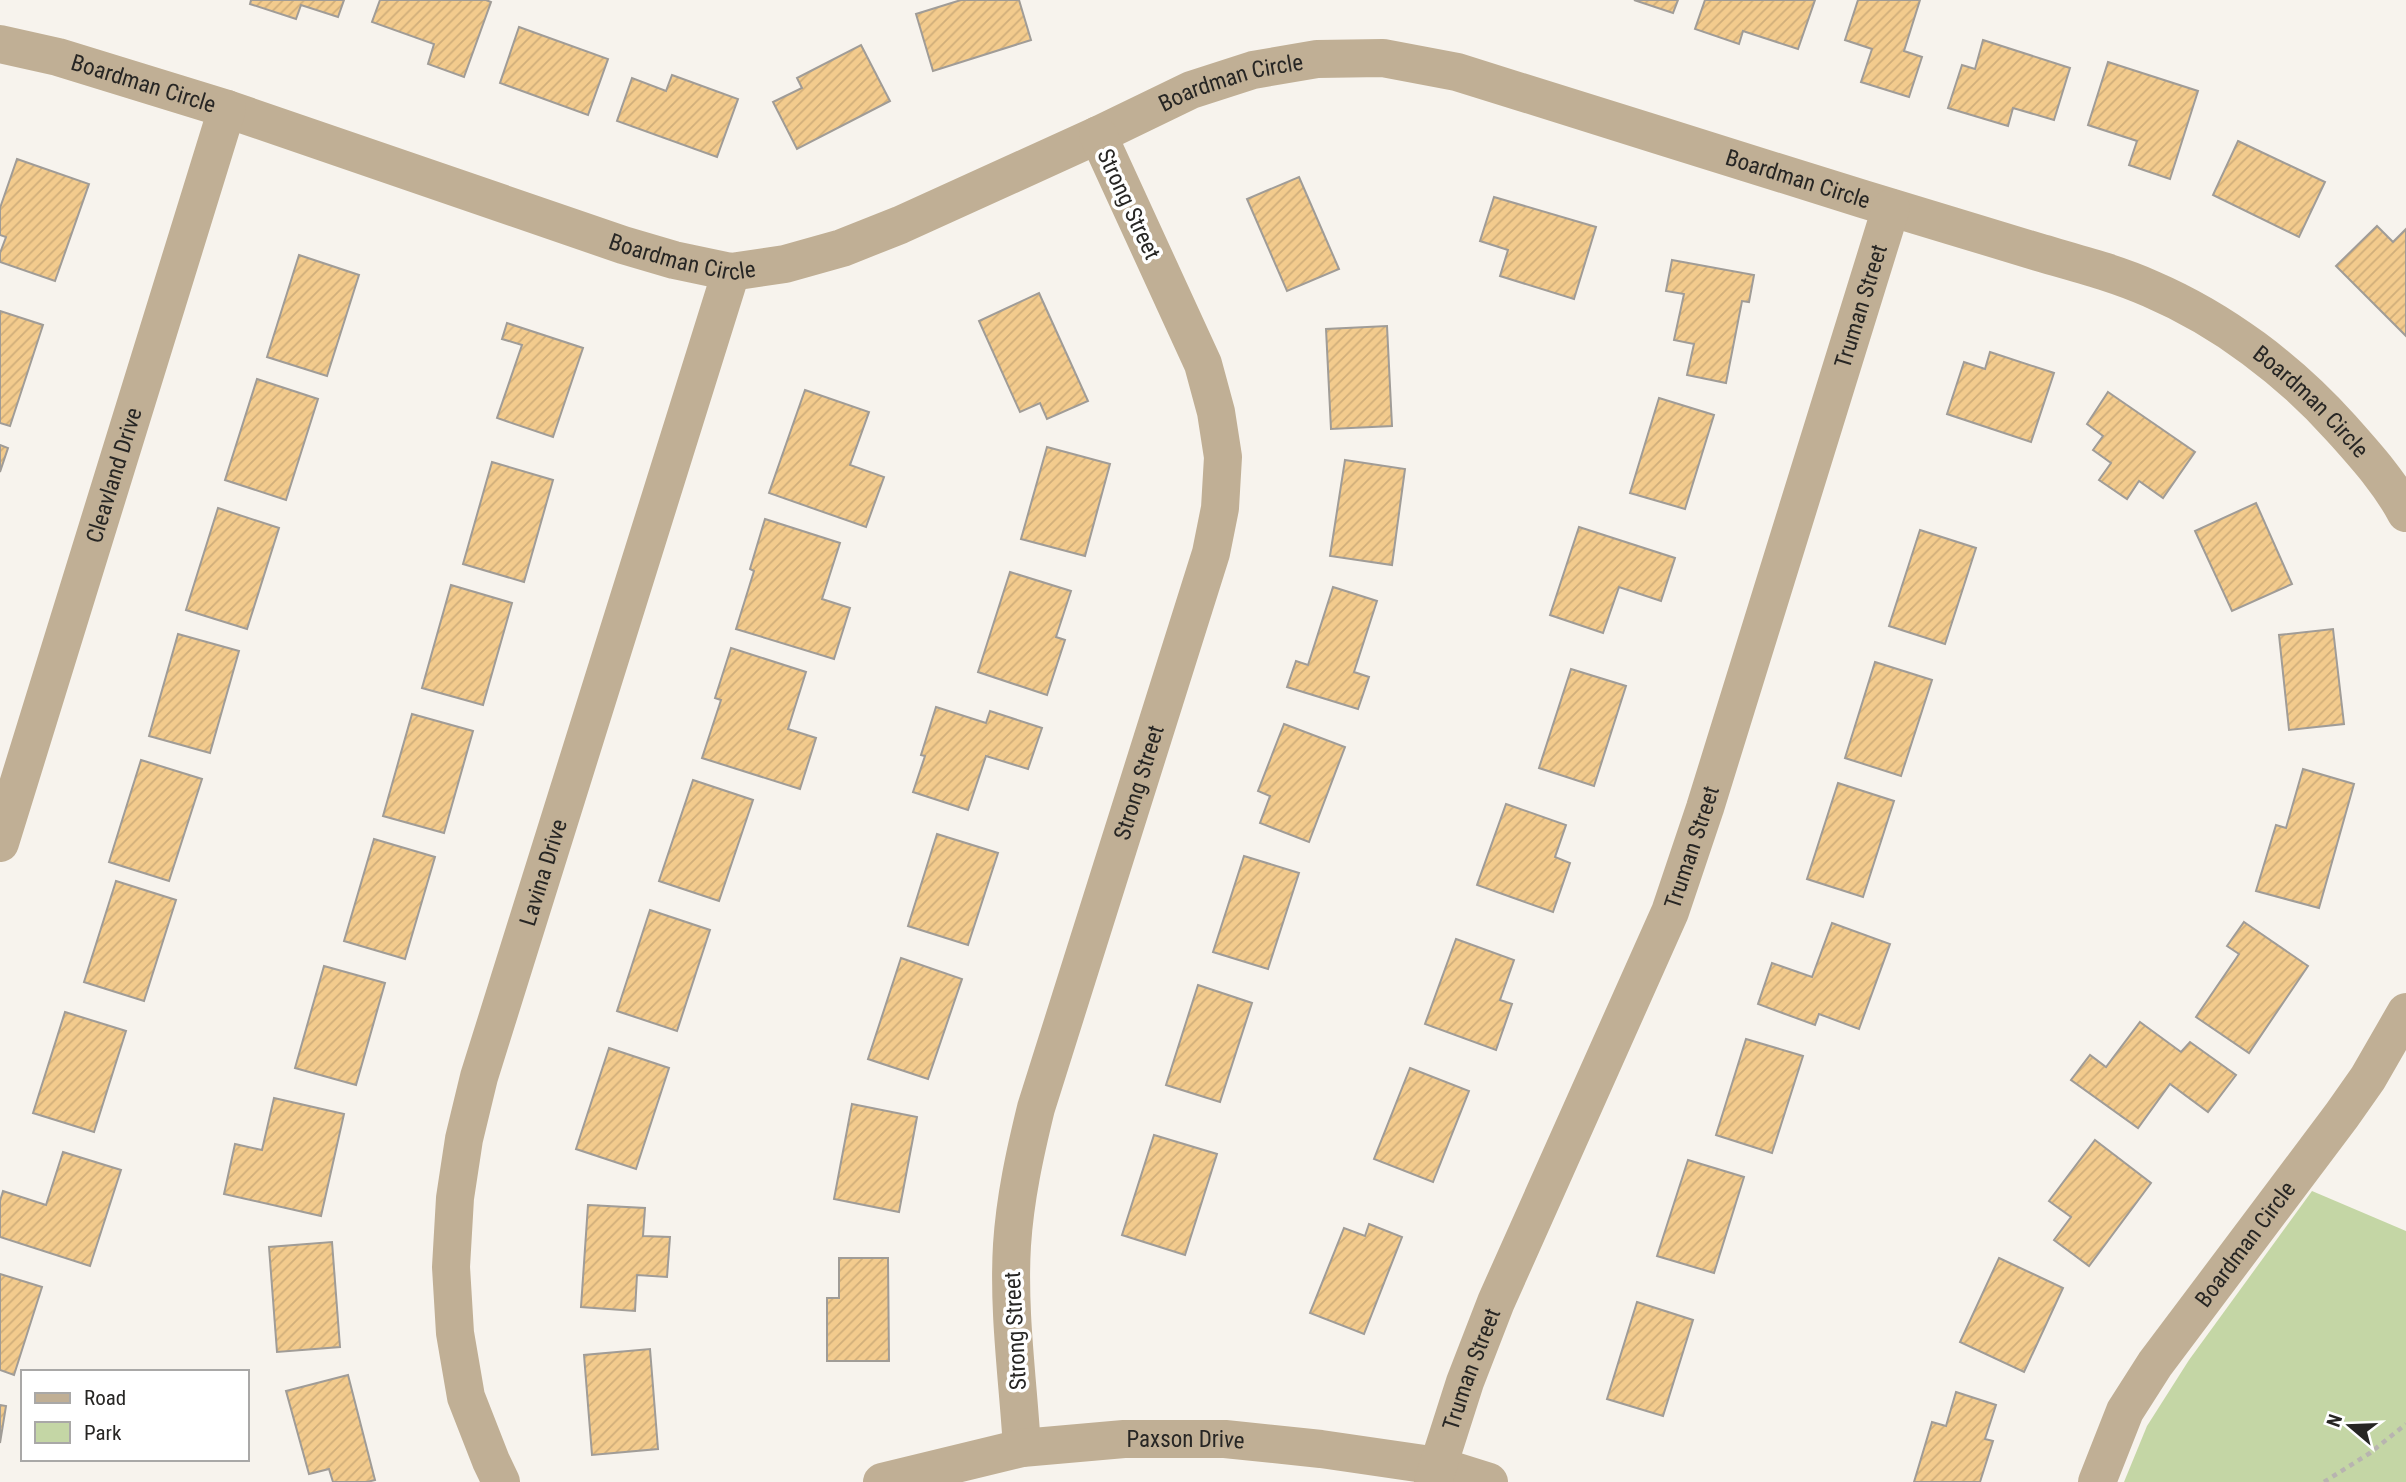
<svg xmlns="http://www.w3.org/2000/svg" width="2406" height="1482" font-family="'Roboto Condensed',sans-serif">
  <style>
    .green { fill: #c4d6a5 }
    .building { fill: url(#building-hatch); stroke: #a09c97; stroke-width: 2 }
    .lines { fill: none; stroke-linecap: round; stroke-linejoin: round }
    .path { stroke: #b8b4b0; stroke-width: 4.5; stroke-dasharray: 5 5; stroke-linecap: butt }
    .minor { stroke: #c0af95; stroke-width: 38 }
    .labels { text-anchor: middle; stroke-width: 7; stroke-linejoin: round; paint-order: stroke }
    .street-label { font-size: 23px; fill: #272624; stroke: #fff }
  </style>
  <defs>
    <pattern id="building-hatch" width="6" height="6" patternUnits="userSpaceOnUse" patternTransform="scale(1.75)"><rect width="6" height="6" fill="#f3cb8d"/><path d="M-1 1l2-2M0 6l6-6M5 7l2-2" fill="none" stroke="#d0ae7a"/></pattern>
  </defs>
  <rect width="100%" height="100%" fill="#f7f3ed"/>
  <polygon class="green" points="2312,1191 2406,1231 2406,1482 2124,1482 2147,1426 2189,1360"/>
  <g class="building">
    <polygon points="251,0 344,0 338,17 301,5 296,19 250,4"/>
    <polygon points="380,0 486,0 491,2 464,77 428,64 434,44 372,22"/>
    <polygon points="961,0 1019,0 1031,40 933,71 916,14"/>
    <polygon points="1634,0 1678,0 1673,13"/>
    <polygon points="1705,0 1815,0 1798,49 1743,31 1739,44 1695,29"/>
    <polygon points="1858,0 1920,0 1904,51 1922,57 1909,97 1861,82 1872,49 1845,40"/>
    <polygon points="519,27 608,59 588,115 500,83"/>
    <polygon points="1983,40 2070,68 2054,120 2013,108 2008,126 1948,108 1962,65 1975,69"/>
    <polygon points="861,45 890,101 797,149 773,102 802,88 797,78"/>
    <polygon points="2108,62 2198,91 2170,179 2129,165 2137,141 2088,125"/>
    <polygon points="672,75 738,99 717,157 617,121 632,78 666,91"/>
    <polygon points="2238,141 2325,182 2299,237 2213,195"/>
    <polygon points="17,159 89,184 55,281 0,262 0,253 6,237 0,235 0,208"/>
    <polygon points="1299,177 1339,269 1287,291 1247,199"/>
    <polygon points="1494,197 1596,227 1574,299 1500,276 1508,250 1480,241"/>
    <polygon points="2377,226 2393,242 2406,229 2406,336 2336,266"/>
    <polygon points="299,255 359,275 327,376 267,357"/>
    <polygon points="1672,260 1754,275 1749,302 1742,301 1726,383 1687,375 1694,344 1674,340 1684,294 1666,291"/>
    <polygon points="1039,293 1088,401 1047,419 1040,403 1020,412 979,321"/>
    <polygon points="0,311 43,325 10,426 0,423"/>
    <polygon points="507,323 583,348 553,437 497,418 522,345 502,339"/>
    <polygon points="1387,326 1392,426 1331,429 1326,329"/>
    <polygon points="1990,352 2054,373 2031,442 1947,414 1964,362 1985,369"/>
    <polygon points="257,379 318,399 286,500 225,480"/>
    <polygon points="805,390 869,412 850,465 884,477 866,527 769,493"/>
    <polygon points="2108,392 2195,452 2163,498 2139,481 2127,499 2099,480 2111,463 2093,450 2103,436 2087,424"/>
    <polygon points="1659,398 1714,415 1685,509 1630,493"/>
    <polygon points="0,445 8,448 0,472"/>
    <polygon points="1047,447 1110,464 1085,556 1021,539"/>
    <polygon points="1345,460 1405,469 1392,565 1330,556"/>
    <polygon points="492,462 553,480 524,582 463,564"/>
    <polygon points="2256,503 2292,584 2232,611 2195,531"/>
    <polygon points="218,508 279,528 247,629 186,610"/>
    <polygon points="765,519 840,543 822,599 850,608 834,659 736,629 754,571 750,569"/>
    <polygon points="1579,527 1675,558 1661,601 1619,587 1603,633 1550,615"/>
    <polygon points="1920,530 1976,548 1945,644 1889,626"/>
    <polygon points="1010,572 1071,591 1056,637 1065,640 1047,695 978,672"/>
    <polygon points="451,585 512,603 483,705 422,688"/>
    <polygon points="1333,587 1377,601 1354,672 1369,677 1358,709 1287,687 1296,661 1308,665"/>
    <polygon points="2333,629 2344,724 2289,730 2279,635"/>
    <polygon points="178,634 239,651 210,753 149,736"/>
    <polygon points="731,648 806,672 788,729 816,738 800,789 702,758 721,700 715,698"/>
    <polygon points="1875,662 1932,680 1901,776 1845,758"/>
    <polygon points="1571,669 1626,686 1594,786 1539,768"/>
    <polygon points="936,707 986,723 990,711 1042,728 1028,769 986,756 968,810 913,792 925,756 921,755"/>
    <polygon points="412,714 473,731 444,833 383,816"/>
    <polygon points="1284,724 1345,747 1309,842 1260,823 1270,796 1258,791"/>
    <polygon points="141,760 202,779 169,881 109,862"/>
    <polygon points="2303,769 2354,784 2319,908 2256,891 2276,825 2286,828"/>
    <polygon points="693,780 753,800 719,901 659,881"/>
    <polygon points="1838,783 1894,801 1863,897 1807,879"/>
    <polygon points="1506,804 1566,825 1555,857 1570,863 1553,912 1477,885"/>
    <polygon points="937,834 998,853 968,945 908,926"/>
    <polygon points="374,839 435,857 405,959 344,941"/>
    <polygon points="1244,856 1299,873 1268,969 1213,952"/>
    <polygon points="116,881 176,900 144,1001 84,982"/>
    <polygon points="650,910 710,930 677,1031 617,1011"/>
    <polygon points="2244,922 2308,966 2249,1053 2196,1017 2239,954 2227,946"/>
    <polygon points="1832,923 1890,944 1859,1029 1819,1014 1815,1025 1758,1004 1772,963 1812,977"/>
    <polygon points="1456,939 1514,960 1500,1000 1512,1004 1496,1050 1425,1024"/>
    <polygon points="901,958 962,979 928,1079 868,1059"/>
    <polygon points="324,966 385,983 356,1085 295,1068"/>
    <polygon points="1198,985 1252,1003 1220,1102 1166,1085"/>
    <polygon points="65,1012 126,1031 94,1132 33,1113"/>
    <polygon points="2140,1022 2181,1052 2190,1042 2236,1075 2208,1112 2170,1084 2138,1128 2071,1080 2090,1055 2106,1067"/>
    <polygon points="1746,1039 1803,1056 1772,1153 1716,1135"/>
    <polygon points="609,1048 669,1068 636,1169 576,1149"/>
    <polygon points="1410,1068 1469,1091 1433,1182 1374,1159"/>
    <polygon points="274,1098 344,1114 321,1216 224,1194 235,1144 262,1150"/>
    <polygon points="852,1104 917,1117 899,1212 834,1199"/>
    <polygon points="1154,1135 1217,1154 1185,1255 1122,1235"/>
    <polygon points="2095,1140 2151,1183 2089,1266 2054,1240 2071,1217 2049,1201"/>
    <polygon points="63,1152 121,1170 90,1266 0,1237 0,1201 3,1191 46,1205"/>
    <polygon points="1688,1160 1744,1177 1714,1273 1657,1256"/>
    <polygon points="588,1205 645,1208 643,1236 670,1237 667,1277 637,1275 635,1311 581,1307"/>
    <polygon points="1369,1224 1402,1237 1364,1334 1310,1313 1344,1228 1365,1236"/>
    <polygon points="332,1242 340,1347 277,1352 269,1247"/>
    <polygon points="839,1258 888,1258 889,1361 827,1361 827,1298 839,1298"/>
    <polygon points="1999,1258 2063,1288 2024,1372 1960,1342"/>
    <polygon points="0,1274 42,1287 14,1375 0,1370"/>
    <polygon points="1637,1302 1693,1320 1663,1416 1607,1399"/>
    <polygon points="650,1349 658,1449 592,1455 584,1355"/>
    <polygon points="348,1375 375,1480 367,1482 333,1482 329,1469 309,1474 286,1391"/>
    <polygon points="1956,1392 1996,1405 1985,1439 1993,1441 1980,1482 1914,1482 1932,1422 1946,1426"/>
    <polygon points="0,1405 6,1406 0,1443"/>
  </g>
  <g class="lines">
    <polyline class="path" points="2324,1482 2370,1453 2406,1424"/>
    <g class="minor">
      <path id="s1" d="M0 44 58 57 227 109 623 245 674 260 731 272 785 264 842 248 900 225 1098 135 1191 90 1253 70 1317 59 1383 58 1457 72C1592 114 1728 157 1863 199 1921 217 1980 234 2038 252 2076 263 2115 273 2151 289 2223 320 2289 370 2341 428 2365 455 2389 481 2406 513"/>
      <path id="s2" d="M0 843 227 109"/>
      <path id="s3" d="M1022 1448C1018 1381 1008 1312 1012 1245 1015 1198 1025 1153 1036 1108L1211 553 1220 508 1223 457 1216 412 1203 364 1098 135"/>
      <path id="s4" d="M501 1482 491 1461 466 1397 455 1333 451 1267 455 1198 464 1139 479 1077 731 272"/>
      <path id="s5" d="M882 1482 1022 1448 1124 1439H1225L1321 1449 1438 1466 1489 1482"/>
      <path id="s6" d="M1433 1482 1465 1382 1496 1302 1670 912 1705 808 1891 208"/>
      <path id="s7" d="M2097 1482 2125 1411 2155 1364 2342 1115 2368 1078 2406 1012"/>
    </g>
  </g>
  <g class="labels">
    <g class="street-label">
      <text dy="8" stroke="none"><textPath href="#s1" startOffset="149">Boardman Circle</textPath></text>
      <text dy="8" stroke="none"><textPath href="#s1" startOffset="1304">Boardman Circle</textPath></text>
      <text dy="8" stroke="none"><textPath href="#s1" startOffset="1892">Boardman Circle</textPath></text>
      <text transform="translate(1129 204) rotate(65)" y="8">Strong Street</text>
      <text dy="8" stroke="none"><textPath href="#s1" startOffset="716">Boardman Circle</textPath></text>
      <text dy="8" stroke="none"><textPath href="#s6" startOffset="1253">Truman Street</textPath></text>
      <text dy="8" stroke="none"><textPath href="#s1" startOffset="2459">Boardman Circle</textPath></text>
      <text dy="8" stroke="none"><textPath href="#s2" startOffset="385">Cleavland Drive</textPath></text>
      <text dy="8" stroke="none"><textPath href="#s3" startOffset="684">Strong Street</textPath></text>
      <text dy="8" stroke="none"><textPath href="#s6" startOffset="686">Truman Street</textPath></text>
      <text dy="8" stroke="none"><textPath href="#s4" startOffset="630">Lavina Drive</textPath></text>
      <text dy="8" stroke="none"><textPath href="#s7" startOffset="282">Boardman Circle</textPath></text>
      <text transform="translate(1015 1331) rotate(-93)" y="8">Strong Street</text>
      <text dy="8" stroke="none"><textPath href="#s6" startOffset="119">Truman Street</textPath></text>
      <text dy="8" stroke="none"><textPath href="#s5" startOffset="308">Paxson Drive</textPath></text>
    </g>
  </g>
  <rect x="21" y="1370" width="228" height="91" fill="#ffffff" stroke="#a9a8a7" stroke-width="2"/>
  <rect x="35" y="1393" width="35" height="10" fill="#c0af95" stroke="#a9a8a7" stroke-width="2"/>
  <text x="84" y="1405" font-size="21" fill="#272624">Road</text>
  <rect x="35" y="1422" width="35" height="21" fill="#c4d6a5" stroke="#a9a8a7" stroke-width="2"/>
  <text x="84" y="1440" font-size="21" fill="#272624">Park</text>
  <g transform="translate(2350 1426) rotate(289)" stroke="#ffffff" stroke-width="5" paint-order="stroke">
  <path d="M0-5L12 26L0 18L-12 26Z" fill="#272624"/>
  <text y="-10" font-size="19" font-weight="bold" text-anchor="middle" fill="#272624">N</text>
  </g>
</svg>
